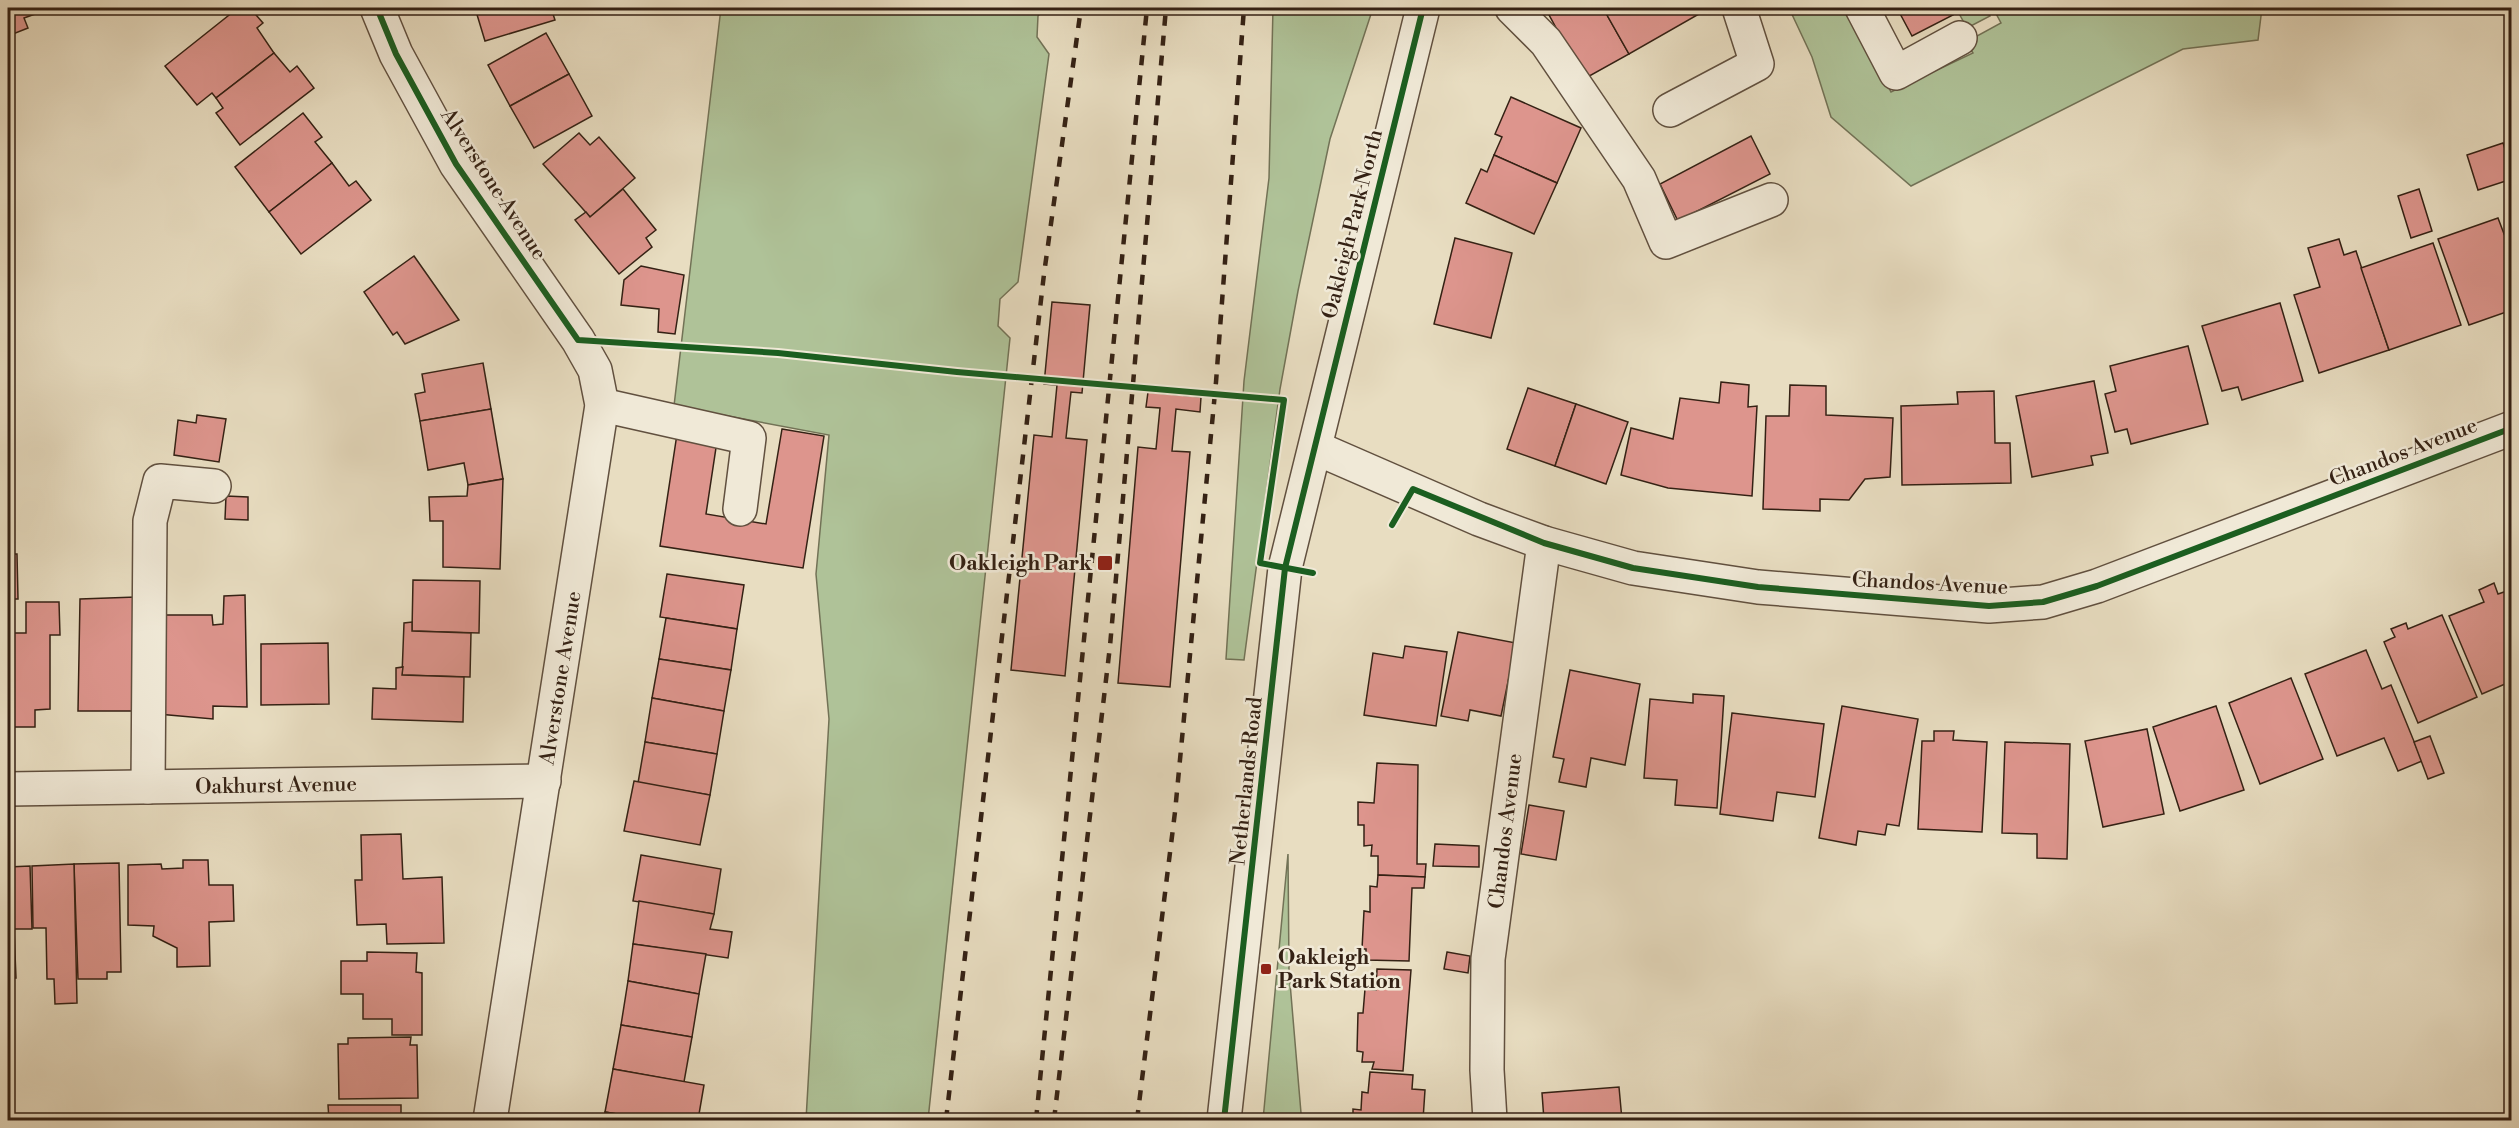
<svg xmlns="http://www.w3.org/2000/svg" width="2519" height="1128" font-family="'Libre Bodoni',serif">
  <style>
    .green { fill: #afc298; stroke: #727256; stroke-width: 1.5 }
    .building { fill: #dd958d; stroke: #342114; stroke-width: 1.5 }
    .lines { fill: none; stroke-linecap: round; stroke-linejoin: round }
    .minor-casing { stroke: #61503f; stroke-width: 36 }
    .minor { stroke: #f0e9d7; stroke-width: 33 }
    .rail { stroke: #342114; stroke-width: 4.5; stroke-dasharray: 10 10; stroke-linecap: butt }
    .cycleway-casing { stroke: #f0e9d7; stroke-width: 10 }
    .cycleway { stroke: #1b5e20; stroke-width: 6 }
    .poi-dot { fill: #8f2418; stroke: #f0e9d7; stroke-width: 2 }
    .labels { text-anchor: middle; stroke-width: 5; stroke-linejoin: round; paint-order: stroke }
    .street-label { font-size: 21px; fill: #342114; stroke: #f0e9d7 }
    .poi-label { font-size: 21px; font-weight: bold; fill: #342114; stroke: #f0e9d7; text-anchor: end }
  </style>
  <rect width="100%" height="100%" fill="#e8ddc1"/>
  <filter id="stains"><feTurbulence type="fractalNoise" baseFrequency=".00333" numOctaves="4"/><feColorMatrix values="0 0 0 0 .2 0 0 0 0 .09 0 0 0 0 .02 0 0 0 .5 -.17"/></filter>
  <radialGradient id="worn" r=".72"><stop offset=".6" stop-color="#630" stop-opacity="0"/><stop offset="1" stop-color="#630" stop-opacity=".3"/></radialGradient>
  <g class="green">
    <path d="M721 8H1045L1038 16 1037 37 1049 54 1018 282 1000 299 998 326 1010 338C981 599 957 860 928 1120H806L829 719 816 574 829 435 674 406Z"/>
    <polygon points="1273,8 1373,8 1330,139 1298,291 1280,389 1244,660 1226,659 1244,381 1269,178"/>
    <polygon points="1789,8 1847,8 1891,92 1973,53 1966,42 2001,23 1993,8 2262,8 2258,40 2183,49 1911,186 1831,117 1812,57"/>
    <polygon points="1956,8 1985,8 1990,16 1967,28"/>
    <polygon points="1288,854 1289,971 1301,1113 1299,1120 1263,1120"/>
  </g>
  <g class="building">
    <polygon points="8,8 52,8 24,18 28,28 8,36"/>
    <polygon points="195,8 215,8 208,13 197,11"/>
    <polygon points="238,8 250,8 263,23 257,28 274,53 216,98 212,93 197,105 165,66"/>
    <polygon points="475,8 551,8 555,20 485,41"/>
    <polygon points="1559,8 1603,8 1629,54 1584,79 1548,13"/>
    <polygon points="1603,8 1695,8 1699,14 1629,54"/>
    <polygon points="1897,8 1949,8 1953,15 1912,36"/>
    <polygon points="546,33 569,74 510,106 488,65"/>
    <polygon points="274,53 290,72 297,66 314,88 240,145 216,113 223,108 216,98"/>
    <polygon points="569,74 592,116 534,148 510,106"/>
    <polygon points="1511,97 1581,128 1557,183 1494,155 1502,137 1495,134"/>
    <polygon points="303,113 322,137 315,142 332,163 269,212 235,167"/>
    <polygon points="579,133 590,145 599,137 635,178 590,217 543,164"/>
    <polygon points="1751,136 1770,174 1678,221 1660,184"/>
    <polygon points="2503,143 2512,169 2512,179 2478,190 2467,155"/>
    <polygon points="1494,155 1557,183 1534,234 1466,203 1481,169 1487,172"/>
    <polygon points="332,163 349,186 356,181 371,200 301,254 269,212"/>
    <polygon points="623,189 656,230 646,238 652,247 619,274 575,220 586,212 590,217"/>
    <polygon points="2419,189 2432,231 2411,238 2398,196"/>
    <polygon points="2498,218 2512,255 2512,310 2469,325 2438,239"/>
    <polygon points="1455,238 1512,253 1491,338 1434,324"/>
    <polygon points="2339,239 2344,255 2356,251 2389,350 2319,373 2294,295 2320,287 2308,248"/>
    <polygon points="2433,243 2461,325 2389,350 2361,268"/>
    <polygon points="414,256 459,320 405,344 397,332 393,335 364,292"/>
    <polygon points="641,266 684,275 675,334 658,332 659,309 621,305 624,280"/>
    <polygon points="1052,302 1090,305 1082,393 1071,392 1066,438 1087,440 1065,676 1011,670 1034,435 1052,437 1057,385 1044,384"/>
    <polygon points="2280,303 2303,381 2242,400 2238,387 2222,391 2202,326"/>
    <polygon points="2188,346 2208,424 2131,444 2127,429 2115,432 2105,394 2116,391 2110,366"/>
    <polygon points="483,363 491,409 420,421 415,394 425,392 422,374"/>
    <polygon points="2094,381 2108,453 2091,456 2093,465 2032,477 2016,396"/>
    <polygon points="1721,382 1749,385 1748,407 1757,406 1752,496 1668,488 1621,475 1631,428 1673,439 1680,398 1719,403"/>
    <polygon points="1790,385 1826,386 1826,415 1893,418 1890,477 1865,479 1849,500 1820,499 1820,511 1763,509 1766,416 1789,416"/>
    <polygon points="1528,388 1576,404 1555,466 1507,449"/>
    <polygon points="1994,391 1995,443 2010,443 2011,483 1902,485 1901,406 1958,404 1957,392"/>
    <polygon points="1148,392 1201,397 1200,412 1176,409 1172,451 1190,452 1170,687 1118,683 1138,447 1156,449 1160,408 1146,407"/>
    <polygon points="1576,404 1628,422 1606,484 1555,466"/>
    <polygon points="491,409 503,479 468,485 464,463 428,470 420,421"/>
    <polygon points="197,415 226,419 219,462 174,455 178,420 196,423"/>
    <polygon points="782,429 824,436 803,568 660,546 677,434 717,441 706,514 766,524"/>
    <polygon points="503,479 500,569 443,567 443,521 430,521 429,497 467,496 468,485"/>
    <polygon points="226,496 248,497 248,520 225,519"/>
    <polygon points="8,554 17,554 18,599 12,599 12,628 8,628"/>
    <polygon points="667,574 744,585 737,629 660,617"/>
    <polygon points="413,580 480,581 479,633 412,631"/>
    <polygon points="2494,583 2498,594 2510,590 2512,594 2512,681 2482,694 2449,616 2484,602 2479,590"/>
    <polygon points="245,595 247,707 213,706 213,719 158,714 156,615 212,615 213,625 223,624 224,596"/>
    <polygon points="136,597 137,711 78,711 80,599"/>
    <polygon points="26,602 59,602 60,635 50,635 50,709 35,710 35,727 8,727 8,633 26,633"/>
    <polygon points="2442,615 2477,697 2418,723 2384,642 2395,637 2391,629 2406,623 2408,629"/>
    <polygon points="666,618 737,629 731,670 659,659"/>
    <polygon points="412,622 412,631 471,633 470,677 402,675 404,623"/>
    <polygon points="1458,632 1516,643 1501,716 1470,710 1468,721 1441,716"/>
    <polygon points="328,643 329,704 261,705 261,644"/>
    <polygon points="1405,646 1447,652 1436,726 1364,715 1373,653 1403,658"/>
    <polygon points="2366,650 2382,689 2391,685 2422,761 2398,771 2384,738 2337,756 2305,674"/>
    <polygon points="659,659 731,670 724,711 652,698"/>
    <polygon points="403,667 402,675 464,677 463,722 372,719 373,688 396,689 396,668"/>
    <polygon points="1570,670 1640,684 1625,765 1591,758 1586,787 1559,782 1564,759 1553,757"/>
    <polygon points="2291,678 2323,759 2260,784 2229,703"/>
    <polygon points="1693,694 1724,696 1717,808 1675,805 1677,780 1644,778 1650,699 1693,703"/>
    <polygon points="652,698 724,711 717,754 645,742"/>
    <polygon points="1842,706 1918,719 1899,826 1887,824 1885,835 1858,831 1856,845 1819,838"/>
    <polygon points="2216,706 2244,790 2180,811 2153,727"/>
    <polygon points="1732,713 1824,724 1815,797 1777,792 1773,821 1720,814"/>
    <polygon points="2147,729 2164,814 2103,827 2085,741"/>
    <polygon points="1934,731 1954,731 1953,740 1987,742 1982,832 1918,829 1922,741 1934,741"/>
    <polygon points="2430,736 2444,773 2428,779 2414,742"/>
    <polygon points="645,742 717,754 710,795 638,783"/>
    <polygon points="2005,742 2070,744 2067,859 2037,858 2037,834 2002,833"/>
    <polygon points="1377,763 1418,765 1417,864 1426,864 1425,877 1378,875 1378,856 1371,856 1372,845 1364,846 1364,825 1358,825 1358,802 1374,803"/>
    <polygon points="634,781 710,795 700,845 624,831"/>
    <polygon points="1529,805 1564,811 1556,860 1521,854"/>
    <polygon points="401,834 403,879 442,877 444,943 387,944 386,924 357,925 355,880 362,880 361,835"/>
    <polygon points="1435,844 1479,846 1479,867 1433,866"/>
    <polygon points="641,855 721,869 714,914 633,901"/>
    <polygon points="183,860 208,860 209,885 233,885 234,921 209,922 210,966 177,967 177,948 153,936 154,926 128,925 128,865 161,864 162,869 183,868"/>
    <polygon points="119,863 121,972 107,972 107,979 78,979 74,864"/>
    <polygon points="74,864 77,1003 55,1004 54,979 47,979 46,928 33,928 32,866"/>
    <polygon points="30,866 32,929 14,929 16,978 8,978 8,867"/>
    <polygon points="1378,875 1425,877 1424,888 1412,888 1409,961 1366,960 1366,949 1362,949 1364,911 1370,912 1370,886 1377,887"/>
    <polygon points="639,901 714,914 710,929 732,932 728,958 633,944"/>
    <polygon points="633,944 706,954 699,994 628,981"/>
    <polygon points="367,952 417,953 416,972 422,973 422,1035 392,1035 392,1019 363,1019 363,994 341,994 341,961 367,961"/>
    <polygon points="1447,952 1470,956 1468,973 1444,969"/>
    <polygon points="1377,969 1411,970 1403,1071 1372,1069 1374,1062 1362,1062 1363,1052 1357,1051 1358,1013 1363,1013 1365,989 1376,990"/>
    <polygon points="628,981 699,994 692,1037 621,1025"/>
    <polygon points="621,1025 692,1037 684,1082 613,1069"/>
    <polygon points="411,1037 410,1045 417,1045 418,1098 339,1099 338,1044 348,1044 348,1038"/>
    <polygon points="613,1069 704,1085 698,1120 654,1120 605,1112"/>
    <polygon points="1370,1072 1413,1075 1412,1089 1425,1090 1423,1120 1353,1120 1353,1109 1361,1110 1362,1092 1368,1093"/>
    <polygon points="1619,1087 1622,1120 1544,1120 1542,1093"/>
    <polygon points="328,1105 401,1105 401,1120 329,1120"/>
    <polygon points="605,1112 654,1120 604,1120"/>
  </g>
  <g class="lines">
    <g class="minor-casing">
      <g id="minor">
        <polyline points="377,8 396,54 456,164 578,340 595,370 602,405 490,1120"/>
        <polyline points="1512,8 1546,42 1639,179 1666,242 1771,200"/>
        <polyline points="1862,8 1896,73 1960,38"/>
        <polyline points="1670,110 1757,64 1739,8"/>
        <polyline points="602,405 749,438 740,509"/>
        <polyline points="1316,448 1479,519 1544,543 1633,568 1758,587 1989,606 2043,602 2097,586 2512,428"/>
        <polyline points="148,787 150,521 160,481 214,486"/>
        <polyline points="8,789 544,781"/>
        <polyline points="1224,1120 1285,568 1423,8"/>
        <polyline points="1490,1120 1487,1070 1488,959 1544,543"/>
      </g>
    </g>
    <use href="#minor" class="minor"/>
    <g class="rail">
      <polyline points="946,1120 1044,274 1081,8"/>
      <polyline points="1036,1120 1147,8"/>
      <polyline points="1054,1120 1110,646 1166,8"/>
      <polyline points="1137,1120 1175,812 1216,382 1244,8"/>
    </g>
    <g class="cycleway-casing">
      <g id="cycleway">
        <polyline points="377,8 396,54 456,164 578,340 778,353 957,372 1284,400 1260,563 1313,573"/>
        <polyline points="1392,525 1413,489 1544,543 1633,568 1758,587 1989,606 2043,602 2097,586 2512,428"/>
        <polyline points="1224,1120 1285,568 1423,8"/>
      </g>
    </g>
    <use href="#cycleway" class="cycleway"/>
  </g>
  <g class="poi-dot">
    <rect x="1097" y="555" width="16" height="16" rx="3"/>
    <rect x="1260" y="963" width="12" height="12" rx="3"/>
  </g>
  <g class="labels">
    <g class="street-label">
      <text transform="translate(494 184) rotate(57)" y="7">Alverstone Avenue</text>
      <text transform="translate(1352 224) rotate(-76)" y="7">Oakleigh Park North</text>
      <text transform="translate(2403 452) rotate(-21)" y="7">Chandos Avenue</text>
      <text transform="translate(1930 583) rotate(3)" y="7">Chandos Avenue</text>
      <text transform="translate(560 678) rotate(-81)" y="7">Alverstone Avenue</text>
      <text transform="translate(1246 781) rotate(-84)" y="7">Netherlands Road</text>
      <text transform="translate(276 785) rotate(-1)" y="7">Oakhurst Avenue</text>
      <text transform="translate(1505 831) rotate(-83)" y="7">Chandos Avenue</text>
    </g>
    <g class="poi-label">
      <text x="1092" y="570">Oakleigh Park</text>
      <text x="1278" y="964" text-anchor="start">Oakleigh<tspan x="1278" dy="24">Park Station</tspan></text>
    </g>
  </g>
  <rect width="2519" height="1128" fill="none" stroke="#e8ddc1" stroke-width="30"/>
  <rect x="9" y="9" width="2501" height="1110" fill="none" stroke="#342114" stroke-width="3"/>
  <rect x="15" y="15" width="2489" height="1098" fill="none" stroke="#342114" stroke-width="1.5"/>
  <rect width="100%" height="100%" filter="url(#stains)"/>
  <rect width="100%" height="100%" fill="url(#worn)"/>
</svg>
